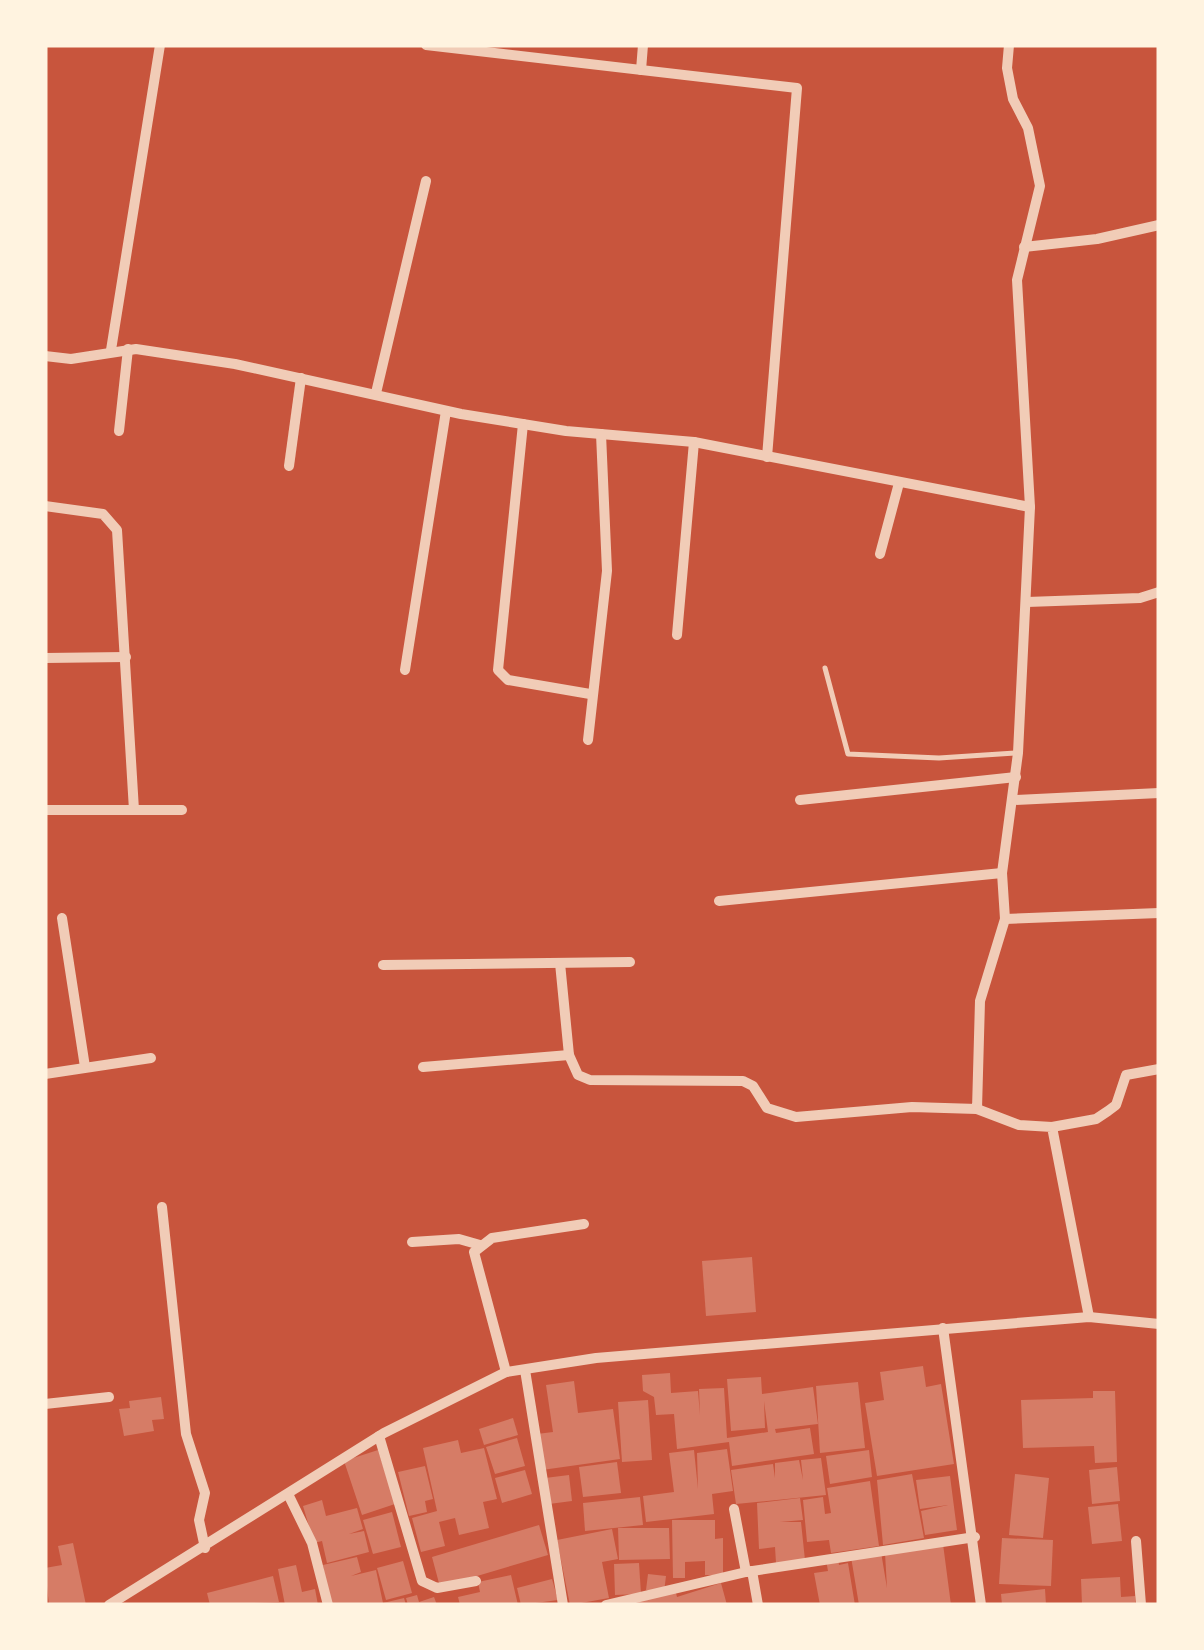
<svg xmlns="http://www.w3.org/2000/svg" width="1204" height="1650" font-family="Karla,sans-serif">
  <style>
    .building { fill: #d67c66 }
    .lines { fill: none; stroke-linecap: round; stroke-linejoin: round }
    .service { stroke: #f1ccb7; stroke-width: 5 }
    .minor { stroke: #f1ccb7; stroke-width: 10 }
  </style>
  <rect width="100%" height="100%" fill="#c8553d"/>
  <g class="building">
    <polygon points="752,1257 756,1312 706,1316 702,1261"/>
    <polygon points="923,1366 926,1387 941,1384 954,1464 877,1476 865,1403 884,1400 880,1372"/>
    <polygon points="670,1373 671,1393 698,1391 700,1415 699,1389 724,1388 727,1438 768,1432 764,1401 765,1428 731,1431 727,1379 761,1377 762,1394 813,1387 818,1424 775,1429 776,1433 810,1428 814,1454 732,1466 729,1442 677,1449 674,1414 656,1415 654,1397 643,1391 642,1375"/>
    <polygon points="574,1381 578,1413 613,1409 620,1459 542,1470 537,1434 553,1432 546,1385"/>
    <polygon points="858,1382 865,1448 820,1453 816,1386"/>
    <polygon points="1093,1391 1115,1391 1117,1462 1095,1463 1094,1446 1023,1448 1021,1400 1093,1398"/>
    <polygon points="161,1397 164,1419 152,1420 154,1431 124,1436 119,1409 130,1408 129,1401"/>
    <polygon points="648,1400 652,1460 622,1462 618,1402"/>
    <polygon points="513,1418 518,1435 484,1445 479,1429"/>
    <polygon points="517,1438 525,1466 495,1474 486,1447"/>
    <polygon points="458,1440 461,1453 484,1448 497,1499 483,1502 489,1528 459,1535 455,1518 439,1522 445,1546 421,1552 412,1518 437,1511 423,1448"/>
    <polygon points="727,1449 733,1491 712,1494 714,1514 646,1522 643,1496 674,1492 669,1453 694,1450 698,1489 697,1453"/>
    <polygon points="378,1450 395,1504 362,1515 344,1461"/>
    <polygon points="869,1450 872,1477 830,1484 826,1456"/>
    <polygon points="821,1458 826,1495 736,1504 731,1470 773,1464 775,1478 775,1463 799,1460 803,1480 801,1460"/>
    <polygon points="617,1462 621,1493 583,1497 579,1467"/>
    <polygon points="425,1466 433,1499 425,1501 427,1512 409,1516 398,1472"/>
    <polygon points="1117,1467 1120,1501 1092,1504 1089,1470"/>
    <polygon points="525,1470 532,1494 502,1503 495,1478"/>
    <polygon points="912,1474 924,1538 883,1545 877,1480"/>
    <polygon points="1015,1474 1049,1478 1043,1538 1009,1535"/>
    <polygon points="569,1475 572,1501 549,1504 545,1478"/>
    <polygon points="950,1476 957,1530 925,1535 921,1511 948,1505 920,1509 916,1480"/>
    <polygon points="870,1481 879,1546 831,1553 829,1540 807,1542 803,1500 823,1497 825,1514 831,1513 827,1488"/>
    <polygon points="640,1497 643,1525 585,1531 583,1503"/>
    <polygon points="800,1498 803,1520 780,1522 801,1522 805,1560 776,1563 775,1547 759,1549 757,1503"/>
    <polygon points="322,1500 326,1516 357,1508 363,1529 349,1534 364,1531 369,1552 327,1563 322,1541 314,1543 303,1506"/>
    <polygon points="1118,1504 1122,1541 1092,1544 1088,1507"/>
    <polygon points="392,1512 401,1547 373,1554 363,1520"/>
    <polygon points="672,1520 715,1520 715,1539 723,1538 723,1575 705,1575 705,1561 685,1562 685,1578 673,1578"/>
    <polygon points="539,1525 548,1555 440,1587 432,1557"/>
    <polygon points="618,1528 669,1528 670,1559 619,1560"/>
    <polygon points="612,1529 618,1559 602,1562 609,1598 570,1605 557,1540"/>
    <polygon points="1002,1538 1053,1540 1051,1586 999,1584"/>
    <polygon points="73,1543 86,1605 49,1605 45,1568 62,1565 58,1546"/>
    <polygon points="943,1544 951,1605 859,1605 851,1557 881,1552 887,1588 885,1553"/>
    <polygon points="357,1557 361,1572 351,1576 376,1570 383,1603 404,1598 406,1605 329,1605 323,1565"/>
    <polygon points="838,1558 839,1565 848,1563 855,1605 820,1605 814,1573 828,1571 826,1560"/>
    <polygon points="403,1561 412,1593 386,1600 377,1568"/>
    <polygon points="639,1563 641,1594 615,1595 614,1564"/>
    <polygon points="296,1565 302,1592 315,1589 318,1605 285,1605 278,1569"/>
    <polygon points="648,1574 666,1576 664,1592 646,1590"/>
    <polygon points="511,1575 518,1605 460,1605 458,1597 480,1592 478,1582"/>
    <polygon points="273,1576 279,1602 210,1605 207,1593"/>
    <polygon points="1120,1577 1121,1597 1135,1596 1135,1605 1082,1605 1081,1579"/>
    <polygon points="552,1579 558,1600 521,1605 517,1588"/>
    <polygon points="721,1583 727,1605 619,1605 676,1593 677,1597"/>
    <polygon points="1045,1589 1046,1605 1002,1605 1001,1594"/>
    <polygon points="417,1595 419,1602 434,1597 437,1605 408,1605 406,1598"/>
  </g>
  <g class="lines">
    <polyline class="service" points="825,668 848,754 939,758 1015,753"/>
    <g class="minor">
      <polyline points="426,45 797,88 767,457"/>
      <polyline points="641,70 643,45"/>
      <polyline points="1024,247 1097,239 1159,225"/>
      <polyline points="111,350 160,45"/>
      <polyline points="45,356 71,359 136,349 235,364 461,414 566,431 694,442 1030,507"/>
      <polyline points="376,393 426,181"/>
      <polyline points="523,424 498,670 508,680 590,694"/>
      <polyline points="119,431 128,349"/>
      <polyline points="289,466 301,378"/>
      <polyline points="45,506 103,514 117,530 134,810"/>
      <polyline points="880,554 899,483"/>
      <polyline points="1027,602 1140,598 1159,592"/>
      <polyline points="677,635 694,442"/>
      <polyline points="45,658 126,657"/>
      <polyline points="405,670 446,411"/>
      <polyline points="588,740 607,571 601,434"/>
      <polyline points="800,800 1016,777"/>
      <polyline points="1014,800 1159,793"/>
      <polyline points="45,810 182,810"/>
      <polyline points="719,901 1002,873"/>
      <polyline points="62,918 85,1067"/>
      <polyline points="1005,919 1159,913"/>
      <polyline points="560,963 569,1055 578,1075 590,1080 743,1081 753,1086 767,1108 796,1117 912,1107 977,1109 980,1001 1005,919 1002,873 1018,753 1030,507 1017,280 1040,186 1028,128 1013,99 1007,68 1009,45"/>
      <polyline points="383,965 630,962"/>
      <polyline points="423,1067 569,1055"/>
      <polyline points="45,1074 151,1058"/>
      <polyline points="977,1109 1019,1125 1052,1127 1089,1317"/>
      <polyline points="1052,1127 1096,1119 1108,1111 1116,1105 1126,1075 1159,1069"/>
      <polyline points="162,1207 186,1434 205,1493 199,1520 205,1548"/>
      <polyline points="412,1242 459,1239 480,1245"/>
      <polyline points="943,1328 981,1605"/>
      <polyline points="525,1370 563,1605"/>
      <polyline points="506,1372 474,1252 492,1238 584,1224"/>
      <polyline points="45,1404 109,1397"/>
      <polyline points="379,1436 422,1581 437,1588 476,1581"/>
      <polyline points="288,1494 312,1543 328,1605"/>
      <polyline points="734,1509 746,1572"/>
      <polyline points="1136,1541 1141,1605"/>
      <polyline points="752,1571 758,1605"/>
      <polyline points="109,1605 384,1433 506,1372 596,1358 1089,1317 1159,1324"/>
      <polyline points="606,1605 746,1572 975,1537"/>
    </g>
  </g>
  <rect width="1204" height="1650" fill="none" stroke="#fff3e0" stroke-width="95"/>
</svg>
